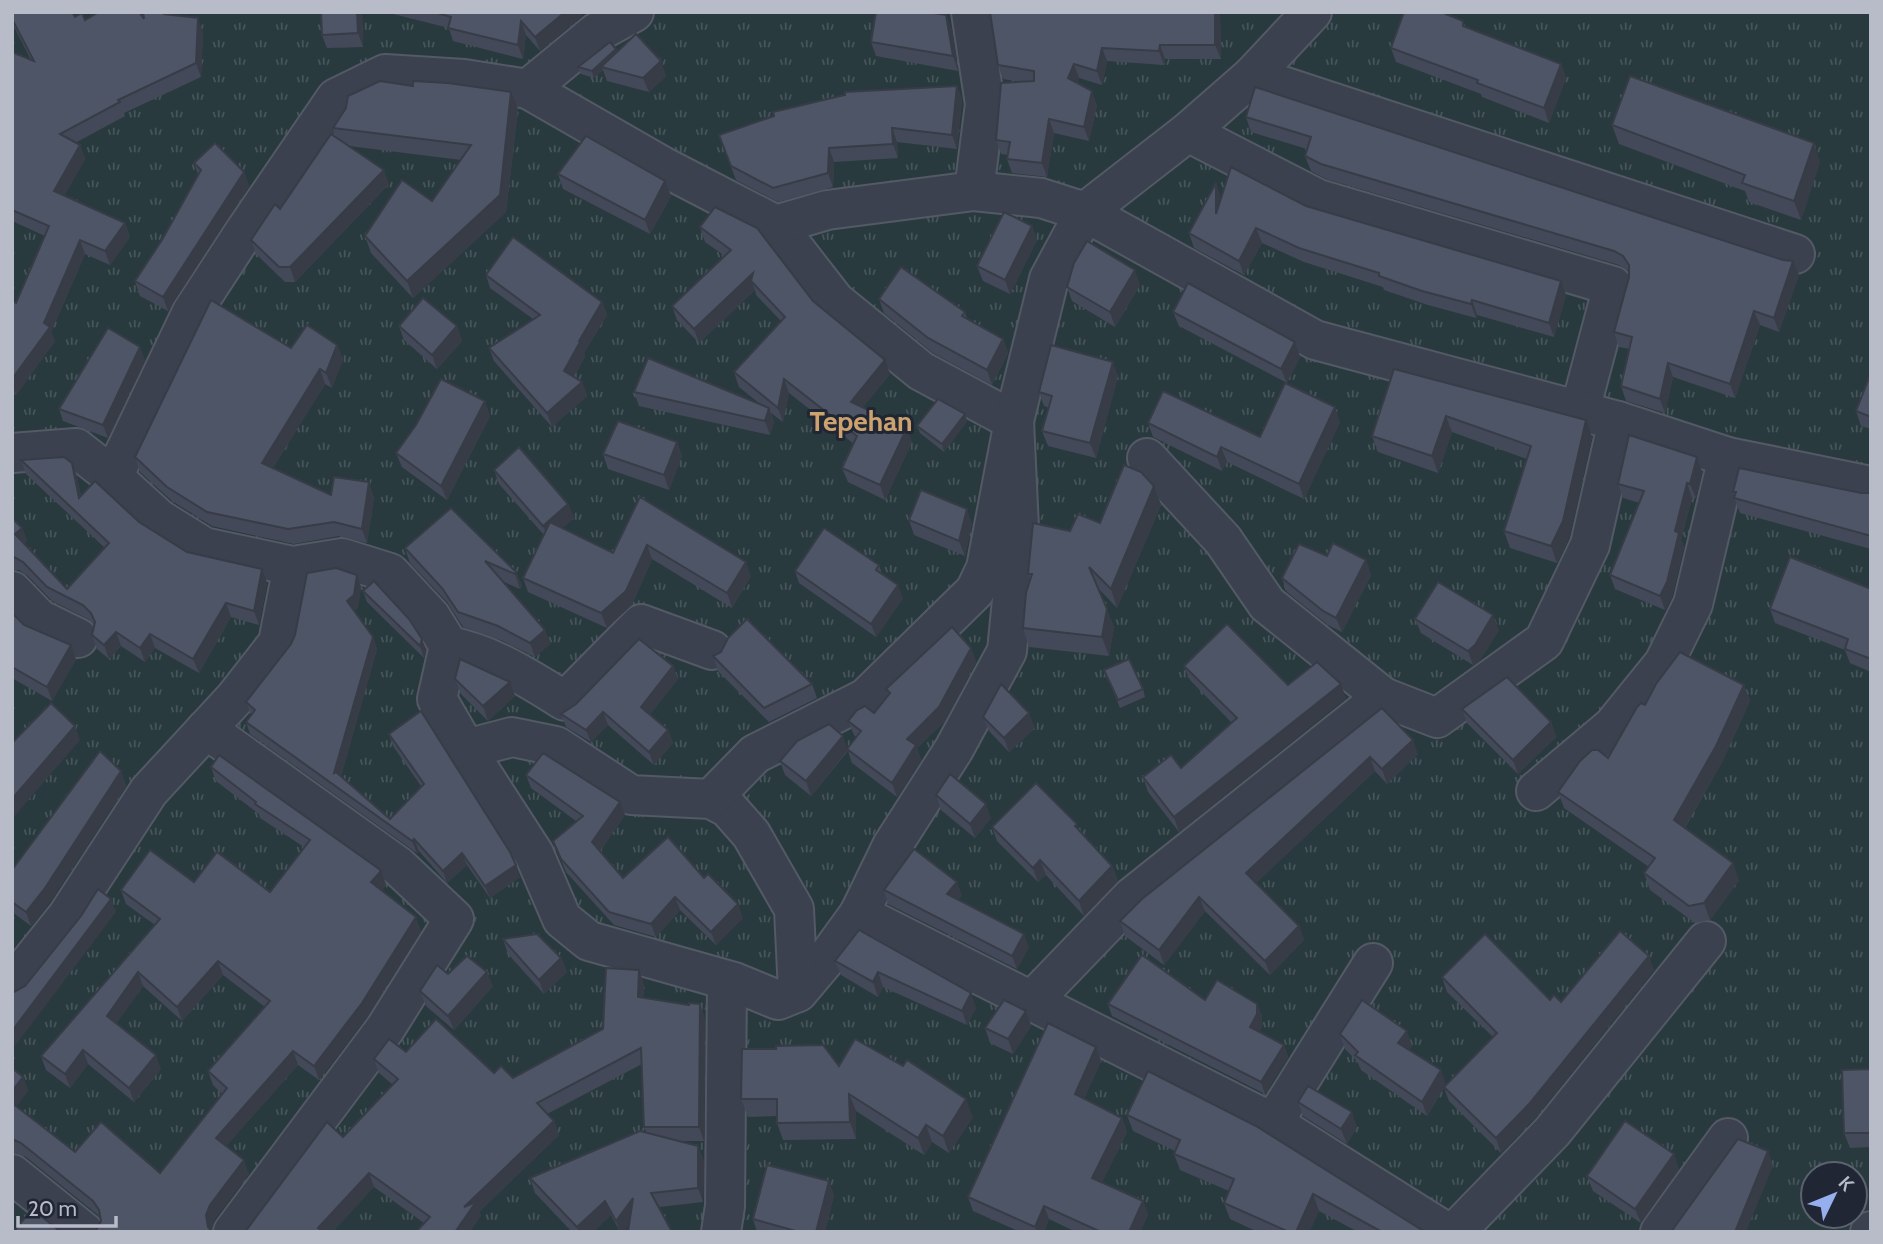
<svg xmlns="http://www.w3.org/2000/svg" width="1883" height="1244" font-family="Cabin,sans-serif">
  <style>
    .park { fill: url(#park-tufts); fill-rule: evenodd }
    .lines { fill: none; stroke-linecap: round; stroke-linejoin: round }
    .minor-casing { stroke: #535965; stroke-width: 42 }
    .minor { stroke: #3b414e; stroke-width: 38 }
    .wall { fill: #434958 }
    .shaded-wall { fill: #373c47 }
    .building { fill: #4e5566; stroke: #373c47; stroke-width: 2 }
    .labels { text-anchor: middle; stroke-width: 6; stroke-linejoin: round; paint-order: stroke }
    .quarter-label { font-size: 28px; font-weight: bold; fill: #cca26f; stroke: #202633 }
  </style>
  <defs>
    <pattern id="park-tufts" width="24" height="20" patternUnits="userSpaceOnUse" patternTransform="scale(1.75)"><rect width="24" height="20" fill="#293a3f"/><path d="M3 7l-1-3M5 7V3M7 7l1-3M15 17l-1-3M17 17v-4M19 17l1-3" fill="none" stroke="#465559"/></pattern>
  </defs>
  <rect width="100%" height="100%" fill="#272e3e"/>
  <path class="park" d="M12 12H1871V1232H12ZM1813 1174H1855V1216H1813Z"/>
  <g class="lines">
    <g class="minor-casing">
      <g id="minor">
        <polyline points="971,12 985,104 974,191"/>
        <polyline points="1252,76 1795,254"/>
        <polyline points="528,89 596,33 634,12"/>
        <polyline points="1188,132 1318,199 1613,286 1580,410"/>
        <polyline points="776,225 835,301 921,371 1014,421 1019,528 1007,651 954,749 892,846 859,914"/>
        <polyline points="12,453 76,448 113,477 159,519 204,547 293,566 342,558 390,573 431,617 449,646 437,699 466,749 534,854 562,919 589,941 734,982 778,1000 798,992 830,954 859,914 1273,1123 1446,1232"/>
        <polyline points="1147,458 1223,540 1267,604 1383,697 1437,718 1544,641 1590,545 1618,421"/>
        <polyline points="113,477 192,312 243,234 336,98 385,74 464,79 528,89 662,166 776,225 827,210 974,191 1041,198 1085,212 1315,340 1618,421 1728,457 1871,486"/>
        <polyline points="12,591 39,619 78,638"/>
        <path d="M449 646C491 654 528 678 565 701L641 624 712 650"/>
        <polyline points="206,729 398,866 454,919 385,1029 233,1232"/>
        <polyline points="466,749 512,737 556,746 631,795 711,799 728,808 751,834 794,909 798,992"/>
        <polyline points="1536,791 1613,726 1664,663 1693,604 1728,457"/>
        <polyline points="711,799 755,754 866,698 975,591 986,568 1014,421 1049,279 1085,212 1188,132 1252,76 1312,12"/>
        <polyline points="12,985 68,915 149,791 235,698 278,643 293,566"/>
        <polyline points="1031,1002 1132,897 1383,697"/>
        <polyline points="1273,1123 1373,963"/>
        <polyline points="12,1174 84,1232"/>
        <polyline points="721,1232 725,1206 727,981"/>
        <polyline points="1455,1232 1552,1132 1706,941"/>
        <polyline points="1660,1232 1728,1138"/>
        <polyline points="1870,1232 1871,1231"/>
      </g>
    </g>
    <use href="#minor" class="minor"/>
  </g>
  <g class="wall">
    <polygon points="12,12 75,17 85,20 144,19 164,14 203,32 201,77 124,113 125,116 75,143 80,145 85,159 64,196 125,223 130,237 110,265 85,254 51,332 55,341 16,395 12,393 12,300 16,303 45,236 12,221 12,52 31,60 12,23"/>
    <polygon points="362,12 363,47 327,48 322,35"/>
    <polygon points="385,12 580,12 582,16 540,51 526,35 523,59 453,41 449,28"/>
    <polygon points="990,12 1219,12 1220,16 1221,59 1165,59 1164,65 1107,61 1102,85 1079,78 1077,83 1097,105 1089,141 1054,133 1047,177 1012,173 1007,159 1008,155 1001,154 996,140 1021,82 1003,79 998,65"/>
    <polygon points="946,15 952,30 958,71 876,56 871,42"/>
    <polygon points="1463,21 1466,27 1561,64 1566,78 1549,123 1482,97 1481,94 1396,62 1391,48"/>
    <polygon points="616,49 617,52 666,76 649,92 607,81 603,70 594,78 581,74 578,67"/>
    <polygon points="957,86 962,99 957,149 897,142 898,158 834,162 833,187 778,202 736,180 719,135"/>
    <polygon points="518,109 506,212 413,298 371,253 365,236 432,201 461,160 349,146 389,184 295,282 285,282 256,254 251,240 280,209 336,138 333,128"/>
    <polygon points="1246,117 1783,260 1793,261 1799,275 1779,332 1760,325 1735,398 1673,377 1665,413 1626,401 1621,386 1630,349 1619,347 1614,332 1629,277 1628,270 1619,265 1326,179 1311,171 1305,156 1307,149 1251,132"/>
    <polygon points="1612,125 1820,162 1801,220 1749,202 1745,191 1619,144"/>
    <polygon points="194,163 244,172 249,186 168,311 140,296 135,281 162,240 198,174"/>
    <polygon points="558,174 665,181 671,196 650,234 563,189"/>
    <polygon points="1221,198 1306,206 1561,281 1566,295 1554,337 1477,315 1476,318 1428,305 1384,290 1383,287 1304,262 1262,243 1244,275 1194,248 1189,233"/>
    <polygon points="1032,226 1037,240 1010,294 983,281 977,266"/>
    <polygon points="700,227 813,301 890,374 863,407 912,442 885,500 848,482 842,468 854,444 789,393 783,422 771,413 774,422 770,435 639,406 634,392 760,404 739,387 734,372 781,321 756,295 755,290 699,343 677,320 672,306 725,256 705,242"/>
    <polygon points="486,275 602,302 607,315 584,353 585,356 574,377 582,382 587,396 552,427 494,361 489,348 533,319 490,288"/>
    <polygon points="1140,285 1115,327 1072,301 1067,287"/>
    <polygon points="879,299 965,312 967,319 1003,339 1008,353 992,385 933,353 884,313"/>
    <polygon points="1173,312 1295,342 1300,357 1287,383 1179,326"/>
    <polygon points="399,326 457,326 462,341 437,369 404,340"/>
    <polygon points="337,345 343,359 332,388 325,384 273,468 331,495 374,497 367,543 339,536 294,544 212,526 172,501 140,472 135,457"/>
    <polygon points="145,360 108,438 63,421 59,409"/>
    <polygon points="1394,369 1592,437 1569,538 1557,563 1510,548 1504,531 1527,459 1452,432 1438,473 1378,452 1372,436"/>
    <polygon points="1871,373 1871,429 1861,426 1856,411"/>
    <polygon points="1118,376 1096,458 1048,446 1042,431 1049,408 1044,406 1039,392"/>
    <polygon points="490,416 447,500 402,467 396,453"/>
    <polygon points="967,421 944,452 920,433 917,426"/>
    <polygon points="1340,422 1304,499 1227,462 1222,471 1153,437 1148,423 1260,437"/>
    <polygon points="677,442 682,456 669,490 608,469 603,454"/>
    <polygon points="1697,457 1702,472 1696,498 1692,498 1681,540 1684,547 1672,597 1665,610 1615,589 1610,575 1640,503 1623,498 1618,484"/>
    <polygon points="21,460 72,463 77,477 81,496 139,522 187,552 267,583 259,625 231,617 199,673 155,648 145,662 121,646 109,659 97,649 92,635 94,624 88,619 52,601 28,576 19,570 12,570 12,518 22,528 27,541 24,544 67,589 105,548 26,474"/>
    <polygon points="494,470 568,504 574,518 562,528 613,553 640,497 751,576 732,608 652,559 632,605 607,628 528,592 523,578 544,535 499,484"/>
    <polygon points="1154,486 1161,505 1117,608 1098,588 1114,627 1109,656 1029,647 1023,628 1030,580 1028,574 1070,531 1100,523"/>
    <polygon points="1733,492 1871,493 1871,549 1740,513 1734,498"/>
    <polygon points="451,508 516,572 522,586 520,589 502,581 545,630 550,644 535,657 503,641 463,627 447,602 410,563 405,548"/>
    <polygon points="909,520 972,523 965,556 914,535"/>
    <polygon points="1327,556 1366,560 1371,575 1342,632 1328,625 1287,592 1282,578"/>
    <polygon points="879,565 882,574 903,598 876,637 799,583 795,571"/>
    <polygon points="357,575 361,587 358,607 354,611 373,637 377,649 341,776 390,819 421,786 393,746 389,734 520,877 490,898 467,865 447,883 419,851 417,853 250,734 246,722 251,715 246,702"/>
    <polygon points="1871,589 1871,672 1850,663 1845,650 1775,623 1770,609"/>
    <polygon points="363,591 426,650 424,658 367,602"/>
    <polygon points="12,613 24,625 76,659 52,701 12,678"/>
    <polygon points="1415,619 1499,630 1480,660 1473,665 1421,633"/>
    <polygon points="971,648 976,662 944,722 917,748 921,760 897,797 852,763 848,751 811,796 785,775 780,761 848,748 856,737 854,735 848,721 874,713 888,695 886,689"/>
    <polygon points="713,656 812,684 817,698 769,722 718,671"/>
    <polygon points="673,666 678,679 650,714 668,730 673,743 654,765 608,725 591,742 566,727 561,714"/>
    <polygon points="1184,666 1288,685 1346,698 1179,832 1148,792 1143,777 1181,768 1232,723 1190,680"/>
    <polygon points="1104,670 1143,689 1145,697 1120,708"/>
    <polygon points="455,679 510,682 515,696 488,721 461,694"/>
    <polygon points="1744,685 1750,701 1722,762 1685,828 1739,880 1710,920 1695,923 1650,890 1644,873 1649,867 1564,808 1558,792 1608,758 1645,705"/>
    <polygon points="1382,708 1418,754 1387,784 1375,771 1256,883 1299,926 1304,940 1270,975 1205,911 1164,965 1125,936 1120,921"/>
    <polygon points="1462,709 1551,722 1556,737 1518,774 1467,723"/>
    <polygon points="983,717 1035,728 1009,752 989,731"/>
    <polygon points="211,767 381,871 386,885 382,890 421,931 367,1017 319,1080 298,1065 226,1146 249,1174 215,1219 211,1229 212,1232 101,1221 98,1215 26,1157 16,1153 12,1153 12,1068 23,1077 28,1091 16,1106 75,1152 160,1173 222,1094 213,1085 208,1071 265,1007 223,975 182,1021 143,986 116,1023 161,1069 134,1102 88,1064 70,1088 46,1070 41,1056 155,925 126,904 121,890 194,882 270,892 304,847 260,818 259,814 216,781"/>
    <polygon points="121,771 126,786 50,902 31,926 12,912 12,870"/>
    <polygon points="526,775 625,815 600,851 623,878 704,878 743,918 716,945 680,910 656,937 614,925 566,872 553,841 576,821 531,788"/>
    <polygon points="936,795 991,818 975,838 941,810"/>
    <polygon points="992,827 1080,832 1112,866 1118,881 1084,916 1046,875 1038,882 997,841"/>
    <polygon points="884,890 962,895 958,900 1029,947 1017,969 888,904"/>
    <polygon points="859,930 976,1008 967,1025 883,987 878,997 841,975 835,961"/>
    <polygon points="503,939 561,958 567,972 544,994 508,954"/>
    <polygon points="1654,970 1536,1117 1501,1153 1449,1101 1444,1088 1427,1116 1361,1070 1357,1061 1345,1049 1340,1034 1412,1046 1409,1050 1446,1084 1493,1037 1447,992 1442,977 1561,1002"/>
    <polygon points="448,974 493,986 454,1030 426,1006 420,991"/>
    <polygon points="644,984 643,998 705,1018 704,1141 678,1141 698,1146 704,1161 703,1202 659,1207 629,1224 624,1232 620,1232 611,1215 593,1232 572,1232 535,1193 530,1178 646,1132 644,1127 642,1064 547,1114 554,1121 559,1135 479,1212 481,1216 424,1223 374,1187 343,1137 393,1085 379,1073 374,1059 406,1052 513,1078 603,1029"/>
    <polygon points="1205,1000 1257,1004 1262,1016 1262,1027 1259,1031 1284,1045 1288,1057 1265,1094 1112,1016 1108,1004"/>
    <polygon points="1026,1011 1031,1026 1013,1054 990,1043 985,1028"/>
    <polygon points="1096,1047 1101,1061 1084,1099 1122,1118 1127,1132 1102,1182 1143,1201 1148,1215 1140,1232 1076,1232 1049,1219 1044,1232 1020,1232 973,1211 968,1197"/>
    <polygon points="839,1066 903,1066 973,1117 949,1153 932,1142 924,1155 856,1111 856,1139 783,1140 777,1123 777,1116 748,1117 741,1099"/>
    <polygon points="1871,1069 1871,1147 1850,1148 1844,1133"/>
    <polygon points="1298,1102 1357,1127 1347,1144 1303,1116"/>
    <polygon points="1127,1115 1425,1232 1358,1232 1319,1211 1309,1232 1258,1232 1230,1219 1224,1203 1229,1191 1180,1170 1174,1154 1175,1151 1133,1131"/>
    <polygon points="1679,1169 1641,1223 1593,1191 1587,1176"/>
    <polygon points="834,1195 825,1232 757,1232 753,1219"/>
  </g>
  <g class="shaded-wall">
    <polygon points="357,12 362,12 363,47 358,33"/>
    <polygon points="565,12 580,12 582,16 540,51 535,37"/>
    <polygon points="1215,12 1219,12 1220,16 1221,59 1215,45"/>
    <polygon points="946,15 952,30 958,71 953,56"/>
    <polygon points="198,18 203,32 201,77 196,63"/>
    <polygon points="521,21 526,35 523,59 518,45"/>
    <polygon points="1160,45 1165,59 1164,65 1159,51"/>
    <polygon points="1102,48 1107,61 1102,85 1097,71"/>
    <polygon points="616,49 619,56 601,67 603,70 594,78 592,71"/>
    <polygon points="661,61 666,76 649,92 643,78"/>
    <polygon points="1074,64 1079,78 1073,92 1068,78"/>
    <polygon points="1561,64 1566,78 1549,123 1544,108"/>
    <polygon points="957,86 962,99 957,149 952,135"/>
    <polygon points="1092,91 1097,105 1089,141 1084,127"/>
    <polygon points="511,92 518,109 506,212 413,298 407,281"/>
    <polygon points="1049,119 1054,133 1047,177 1042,163"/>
    <polygon points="892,128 897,142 898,158 893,144"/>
    <polygon points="1814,143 1820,162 1801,220 1794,201"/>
    <polygon points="80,145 85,159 59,205 54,191"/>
    <polygon points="829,148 834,162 833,187 828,173"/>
    <polygon points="384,170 389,184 295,282 290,267"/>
    <polygon points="244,172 249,186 168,311 163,297"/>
    <polygon points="665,181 671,196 650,234 645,220"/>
    <polygon points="1216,183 1221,197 1216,214"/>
    <polygon points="125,223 130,237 110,265 105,251"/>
    <polygon points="1032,226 1037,240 1010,294 1005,280"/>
    <polygon points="1256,228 1262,243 1244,275 1239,261"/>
    <polygon points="80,240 85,254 51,332 55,341 16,395 12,385 12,379 44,323"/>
    <polygon points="1793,261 1799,275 1779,332 1774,318"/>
    <polygon points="1135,270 1140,285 1115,327 1110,312"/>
    <polygon points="753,273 751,281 755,290 699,343 694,329"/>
    <polygon points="1561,281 1566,295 1554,337 1549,323"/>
    <polygon points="1472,300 1477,315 1476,318 1471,304"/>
    <polygon points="602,302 607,315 584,353 585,356 569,385 564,371 579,341"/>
    <polygon points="1754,311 1760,325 1735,398 1730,384"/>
    <polygon points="457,326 462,341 437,369 432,355"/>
    <polygon points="1003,339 1008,353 992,385 987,370"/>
    <polygon points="1295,342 1300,357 1287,383 1281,369"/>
    <polygon points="337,345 343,359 332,388 326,373"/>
    <polygon points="140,347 145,360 108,438 103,425"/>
    <polygon points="885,360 890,374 856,416 851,402"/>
    <polygon points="1113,362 1118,376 1096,458 1090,443"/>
    <polygon points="1668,363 1673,377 1665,413 1660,399"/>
    <polygon points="320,369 325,384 267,478 262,463"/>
    <polygon points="784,379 789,393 783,422 778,408"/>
    <polygon points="582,382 587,396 552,427 547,413"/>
    <polygon points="485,401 490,416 447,500 441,486"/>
    <polygon points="1335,407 1340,422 1304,499 1299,484"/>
    <polygon points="769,408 774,422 770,435 765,421"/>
    <polygon points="965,414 967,421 944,452 942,444"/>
    <polygon points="1446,416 1452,432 1438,473 1432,456"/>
    <polygon points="1586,420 1592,437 1569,538 1557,563 1551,546"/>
    <polygon points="907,428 912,442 885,500 880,485"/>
    <polygon points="677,442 682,456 669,490 664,475"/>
    <polygon points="1221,447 1227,462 1222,471 1217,457"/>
    <polygon points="1697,457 1702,472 1696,498 1690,484"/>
    <polygon points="72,463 77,477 84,512 79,498"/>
    <polygon points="369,482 374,497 367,543 362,529"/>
    <polygon points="1687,483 1692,498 1681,540 1684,547 1672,597 1665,610 1660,596"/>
    <polygon points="1154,486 1161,505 1117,608 1111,589"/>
    <polygon points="568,504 574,518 549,540 543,526"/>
    <polygon points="967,509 972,523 965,556 959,541"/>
    <polygon points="22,528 27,541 20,548 15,534"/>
    <polygon points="647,545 652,559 632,605 607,628 601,613"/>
    <polygon points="1366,560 1371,575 1342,632 1336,618"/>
    <polygon points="746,562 751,576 732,608 727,593"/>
    <polygon points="262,569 267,583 259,625 254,611"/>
    <polygon points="516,572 522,586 520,589 515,574"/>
    <polygon points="357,575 361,587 358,607 351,613 347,601"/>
    <polygon points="898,585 903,598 876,637 871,624"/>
    <polygon points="226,603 231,617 199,673 193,659"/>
    <polygon points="1107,609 1114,627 1109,656 1102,637"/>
    <polygon points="1493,615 1499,630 1480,660 1473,665 1468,651"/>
    <polygon points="545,630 550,644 535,657 530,643"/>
    <polygon points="116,632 121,646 109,659 104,645"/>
    <polygon points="150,634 155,648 145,662 140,648"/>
    <polygon points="373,637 377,649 339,785 334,773"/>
    <polygon points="422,639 426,650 424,658 420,646"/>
    <polygon points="71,645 76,659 52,701 47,687"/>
    <polygon points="971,648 976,662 944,722 917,748 921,760 897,797 892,783 907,739"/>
    <polygon points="673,666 678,679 646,720 641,707"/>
    <polygon points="510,682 515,696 488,721 483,706"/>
    <polygon points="1341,684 1346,698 1179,832 1174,817"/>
    <polygon points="1744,685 1750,701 1722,762 1680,836 1674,820"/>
    <polygon points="603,712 608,725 591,742 586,730"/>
    <polygon points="1029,713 1035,728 1009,752 1004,738"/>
    <polygon points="1551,722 1556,737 1518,774 1513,760"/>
    <polygon points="75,726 80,740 12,819 12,799"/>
    <polygon points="668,730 673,743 654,765 649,752"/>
    <polygon points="843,736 848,750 811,796 806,781"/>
    <polygon points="1413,740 1418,754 1387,784 1382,769"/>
    <polygon points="1370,757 1375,771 1251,888 1246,873"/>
    <polygon points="121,771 126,786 50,902 31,926 26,912"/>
    <polygon points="620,802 625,815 597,855 592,842"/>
    <polygon points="986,804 991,818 975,838 970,824"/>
    <polygon points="414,839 419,851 417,853 412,841"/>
    <polygon points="462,853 467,865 447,883 443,871"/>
    <polygon points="1040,860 1046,875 1038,882 1033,868"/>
    <polygon points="1733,863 1739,880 1710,920 1704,903"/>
    <polygon points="516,865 520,877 490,898 485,886"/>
    <polygon points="1112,866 1118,881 1084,916 1079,901"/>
    <polygon points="381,871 386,885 376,896 371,882"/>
    <polygon points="957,882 962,895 952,907 947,894"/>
    <polygon points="675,897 680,910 656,937 651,924"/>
    <polygon points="1199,897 1205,911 1164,965 1159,950"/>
    <polygon points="111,899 116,912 15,1046 12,1037 12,1031"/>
    <polygon points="738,904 743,918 716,945 711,932"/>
    <polygon points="416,917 421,931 367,1017 319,1080 314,1066"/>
    <polygon points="1299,926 1304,940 1270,975 1265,961"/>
    <polygon points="1024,934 1029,947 1017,969 1012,956"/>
    <polygon points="1649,956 1654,970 1536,1117 1501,1153 1496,1138"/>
    <polygon points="561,958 567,972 544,994 539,980"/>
    <polygon points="218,961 223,975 182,1021 177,1007"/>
    <polygon points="639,970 644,984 643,1011 638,997"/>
    <polygon points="138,972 143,986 112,1030 107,1016"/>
    <polygon points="487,972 493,986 454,1030 448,1016"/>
    <polygon points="878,972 883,987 878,997 873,982"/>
    <polygon points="971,993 976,1008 967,1025 962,1011"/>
    <polygon points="700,1004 705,1018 704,1141 699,1127"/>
    <polygon points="1257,1004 1262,1016 1262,1027 1254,1039 1250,1027"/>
    <polygon points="1026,1011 1031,1026 1013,1054 1008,1039"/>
    <polygon points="1407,1031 1412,1046 1404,1058 1398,1043"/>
    <polygon points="1284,1045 1288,1057 1265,1094 1261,1082"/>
    <polygon points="1096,1047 1101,1061 1080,1108 1075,1094"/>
    <polygon points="83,1050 88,1064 70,1088 65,1074"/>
    <polygon points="293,1051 298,1065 221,1152 216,1138"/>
    <polygon points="156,1055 161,1069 134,1102 129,1088"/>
    <polygon points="1441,1070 1446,1084 1427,1116 1422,1102"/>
    <polygon points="23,1077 28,1091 12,1112 12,1091"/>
    <polygon points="849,1094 856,1111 856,1139 850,1122"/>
    <polygon points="966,1099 973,1117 949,1153 943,1136"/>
    <polygon points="1352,1112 1357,1127 1347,1144 1341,1129"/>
    <polygon points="1122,1118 1127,1132 1097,1192 1092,1178"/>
    <polygon points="554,1121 559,1135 479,1212 481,1216 470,1232 455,1232 464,1207"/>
    <polygon points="926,1125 932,1142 924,1155 918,1138"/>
    <polygon points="698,1146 704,1161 703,1202 698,1188"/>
    <polygon points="1768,1151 1773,1166 1746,1232 1735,1232"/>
    <polygon points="1674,1154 1679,1169 1641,1223 1635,1209"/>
    <polygon points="244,1160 249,1174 215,1219 211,1229 212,1232 208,1227 206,1215 210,1205"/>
    <polygon points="369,1173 374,1187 333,1232 320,1232 318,1228"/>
    <polygon points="829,1181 834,1195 825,1232 816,1232"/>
    <polygon points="1313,1194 1319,1211 1309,1232 1296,1232"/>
    <polygon points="633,1198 638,1212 624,1232 620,1232 616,1221"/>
    <polygon points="605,1201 611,1215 593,1232 578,1232 577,1227"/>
    <polygon points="1143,1201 1148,1215 1140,1232 1129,1232"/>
    <polygon points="1044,1206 1049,1219 1044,1232 1037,1232 1035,1227"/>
  </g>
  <g class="building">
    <polygon points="12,12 72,12 75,17 82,13 85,20 99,12 139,12 144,19 143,12 163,12 164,14 198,18 196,63 118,100 120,102 60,134 80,145 54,191 125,223 105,251 80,240 44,323 50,327 12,379 12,300 16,303 49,226 12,210 12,52 34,61 12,19"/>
    <polygon points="321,12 357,12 358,33 322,35"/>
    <polygon points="434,12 565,12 535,37 521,21 518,45 448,28 451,17"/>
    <polygon points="876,12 928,12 946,15 953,56 871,42"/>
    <polygon points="990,12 1215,12 1215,45 1160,45 1159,51 1102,48 1097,71 1074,64 1068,78 1092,91 1084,127 1049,119 1042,163 1007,159 1010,142 996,140 1001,83 1034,81 1034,71 998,65"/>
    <polygon points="1404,12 1441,12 1463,21 1463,26 1561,64 1544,108 1477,83 1478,80 1391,48"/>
    <polygon points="636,34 661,61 643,78 601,67"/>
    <polygon points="610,42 616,49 592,71 578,67"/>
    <polygon points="1630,76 1814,143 1794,201 1742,183 1745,175 1612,125"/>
    <polygon points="380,81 413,86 413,81 448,83 511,92 500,195 407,281 365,236 402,180 432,201 471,145 333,128 346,108 348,96"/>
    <polygon points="957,86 952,135 892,128 893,144 829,148 828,173 773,188 731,166 719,135 774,116 773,112 845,95 845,92"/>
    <polygon points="1255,87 1783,260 1793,261 1774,318 1754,311 1730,384 1668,363 1660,399 1621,386 1632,337 1614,332 1629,277 1629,265 1623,256 1614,251 1321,164 1305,156 1311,137 1246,117"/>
    <polygon points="331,134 384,170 290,267 279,267 251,240 275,204 280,209"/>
    <polygon points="586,136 665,181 645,220 558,174"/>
    <polygon points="215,143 244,172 163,297 135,281 162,240 201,170 194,163"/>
    <polygon points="1231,167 1306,206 1561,281 1549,323 1472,300 1471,304 1422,291 1379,276 1379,273 1299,248 1256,228 1239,261 1189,233 1216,183 1216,214"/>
    <polygon points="715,207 757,228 813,301 885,360 851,402 907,428 880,485 842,468 857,436 784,379 778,408 734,372 785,317 751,281 753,273 694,329 672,306 731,250 700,227"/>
    <polygon points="1004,212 1032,226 1005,280 977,266"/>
    <polygon points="513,237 602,302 579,341 580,342 564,371 582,382 547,413 489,348 540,315 486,275"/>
    <polygon points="1087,241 1135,270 1110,312 1067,287 1074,263"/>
    <polygon points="901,267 965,312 962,316 1003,339 987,370 928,338 879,299"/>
    <polygon points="1188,283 1295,342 1281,369 1173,312"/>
    <polygon points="423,298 457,326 432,355 399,326"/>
    <polygon points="211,300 291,348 307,325 337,345 326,373 320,369 262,463 331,495 334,477 369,482 362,529 334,522 288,529 207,512 167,487 135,457"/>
    <polygon points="108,328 140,347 103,425 59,409"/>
    <polygon points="1051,345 1113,362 1090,443 1042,431 1052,396 1039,392"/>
    <polygon points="648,358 769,408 765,421 634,392"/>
    <polygon points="1394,369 1586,420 1563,521 1551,546 1504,531 1531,446 1446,416 1432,456 1372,436"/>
    <polygon points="1871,373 1871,417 1856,411"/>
    <polygon points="441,379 485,401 441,486 396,453 416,425"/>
    <polygon points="1285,383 1335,407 1299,484 1221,447 1217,457 1148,423 1163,391 1260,437"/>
    <polygon points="938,399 965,414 942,444 917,426"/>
    <polygon points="618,421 677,442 664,475 603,454"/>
    <polygon points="1629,435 1697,457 1690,484 1687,483 1675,531 1679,533 1667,582 1660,596 1610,575 1644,491 1618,484"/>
    <polygon points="519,447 568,504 543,526 494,470"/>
    <polygon points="64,457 72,463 79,498 95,481 139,522 187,552 262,569 254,611 226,603 193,659 150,634 140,648 116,632 104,645 92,635 95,622 91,613 83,605 47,587 23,562 12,556 12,518 22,528 15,534 67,589 109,543 21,460"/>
    <polygon points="1124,465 1141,472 1154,486 1111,589 1089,567 1107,609 1102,637 1023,628 1026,593 1032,574 1028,574 1033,523 1070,531 1078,514 1100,523"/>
    <polygon points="1739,468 1861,493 1871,493 1871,536 1734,498 1736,492 1733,492"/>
    <polygon points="921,490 967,509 959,541 909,520"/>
    <polygon points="640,497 746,562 727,593 647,545 626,591 601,613 523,578 550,522 613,553"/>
    <polygon points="451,508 516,572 515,574 485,561 545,630 530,643 498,626 458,612 442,588 405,548"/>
    <polygon points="824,528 879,565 876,570 898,585 871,624 795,571"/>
    <polygon points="1333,543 1366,560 1336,618 1323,611 1282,578 1299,544 1327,556"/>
    <polygon points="1790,557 1871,589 1871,659 1845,649 1848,639 1770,609"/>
    <polygon points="336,568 357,575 354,595 347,601 373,637 334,773 336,772 390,819 424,784 389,734 421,711 510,852 516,865 485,886 462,853 443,871 414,839 412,841 246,722 255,710 246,702 291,644 295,635 307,573"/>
    <polygon points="374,581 409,619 422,639 420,646 363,591"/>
    <polygon points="1438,582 1493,615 1475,645 1468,651 1415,619"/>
    <polygon points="12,613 24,625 71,645 47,687 12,667"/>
    <polygon points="747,619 812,684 764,708 713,656 721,652 728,638"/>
    <polygon points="1227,624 1288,685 1317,662 1341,684 1174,817 1143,777 1171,755 1181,768 1237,718 1184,666"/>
    <polygon points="952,627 971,648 939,707 907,739 916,745 892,783 847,749 861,731 848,721 857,710 865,706 874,713 890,693 886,689"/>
    <polygon points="639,639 673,666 641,707 668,730 649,752 603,712 586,730 561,714 576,704"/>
    <polygon points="1680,652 1744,685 1716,746 1674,820 1733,863 1704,903 1689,906 1644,873 1655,858 1558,792 1580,761 1592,750 1598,750 1608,758 1637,707 1641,703 1645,705 1656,684"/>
    <polygon points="460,659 510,682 483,706 455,679"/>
    <polygon points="1129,659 1143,689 1118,700 1104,670"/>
    <polygon points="1507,677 1551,722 1513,760 1462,709"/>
    <polygon points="1001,684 1029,713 1004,738 983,717"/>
    <polygon points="51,703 75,726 12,799 12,743"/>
    <polygon points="1382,708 1413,740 1382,769 1370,757 1246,873 1299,926 1265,961 1199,897 1159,950 1120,921 1142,899"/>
    <polygon points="829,724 843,736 806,781 780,761 797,741"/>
    <polygon points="100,751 121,771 45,888 26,912 12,902 12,870"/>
    <polygon points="543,753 620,802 592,842 623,878 668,837 704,878 708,874 738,904 711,932 675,897 651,924 609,912 561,859 553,841 583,816 526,775"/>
    <polygon points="219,755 379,869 381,871 371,882 416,917 362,1003 314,1066 293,1051 216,1138 244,1160 210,1205 206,1215 208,1227 212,1232 95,1232 101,1221 99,1210 93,1201 21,1143 12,1139 12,1103 75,1152 101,1122 160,1173 227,1088 208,1071 270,1001 218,961 177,1007 138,972 107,1016 156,1055 129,1088 83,1050 65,1074 41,1056 160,919 121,890 150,850 194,882 217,852 270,892 310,840 255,804 256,802 211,767"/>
    <polygon points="950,774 986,804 970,824 936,795"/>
    <polygon points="1036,783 1077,824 1075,826 1112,866 1079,901 1040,860 1033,868 992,827"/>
    <polygon points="914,849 957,882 947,894 1024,934 1012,956 884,890"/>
    <polygon points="98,889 111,899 12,1031 12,993 25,986 81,916"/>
    <polygon points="859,930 971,993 962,1011 878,972 873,982 835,961"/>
    <polygon points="1620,931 1649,956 1530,1103 1496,1138 1444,1087 1497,1033 1442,977 1485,934 1550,1000 1554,995 1561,1002"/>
    <polygon points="537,934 561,958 539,980 503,939"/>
    <polygon points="1142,955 1205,1000 1217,980 1257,1004 1257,1014 1250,1027 1284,1045 1261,1082 1108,1004"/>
    <polygon points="467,956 487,972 448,1016 420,991 437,965 448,974"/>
    <polygon points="606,968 639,970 638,997 689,1005 689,1003 700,1004 699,1127 644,1127 641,1048 537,1103 554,1121 464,1207 476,1202 455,1232 416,1232 430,1217 369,1173 318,1228 323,1232 245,1232 327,1122 343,1137 398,1079 374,1059 389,1039 406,1052 436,1019 494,1073 501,1066 513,1078 603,1029"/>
    <polygon points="1004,1000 1026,1011 1008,1039 985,1028"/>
    <polygon points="1362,1000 1407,1031 1398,1043 1441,1070 1422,1102 1355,1055 1358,1052 1340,1034"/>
    <polygon points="1048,1023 1096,1047 1075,1094 1122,1118 1092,1178 1143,1201 1129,1232 1101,1232 1044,1206 1035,1227 968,1197"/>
    <polygon points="855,1039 903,1066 907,1060 966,1099 943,1136 926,1125 918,1138 849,1094 850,1122 777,1123 777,1099 741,1099 742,1049 776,1049 776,1046 823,1045 839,1066"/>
    <polygon points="12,1068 23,1077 12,1091"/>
    <polygon points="1871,1069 1871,1133 1844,1133 1842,1070"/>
    <polygon points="1148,1071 1256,1126 1425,1232 1382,1232 1313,1194 1296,1232 1289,1232 1224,1203 1234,1179 1174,1154 1180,1140 1127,1115"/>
    <polygon points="1308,1086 1352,1112 1341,1129 1298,1102"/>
    <polygon points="1625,1121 1674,1154 1635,1209 1587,1176"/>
    <polygon points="640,1131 698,1146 698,1188 651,1193 672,1232 628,1232 633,1198 616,1221 605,1201 577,1227 530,1178"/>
    <polygon points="1738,1139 1768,1151 1735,1232 1671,1232"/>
    <polygon points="767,1165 829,1181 816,1232 799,1232 753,1219"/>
    <polygon points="32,1209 61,1232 17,1232 15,1230"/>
  </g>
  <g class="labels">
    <g class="quarter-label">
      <text x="861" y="431">Tepehan</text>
    </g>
  </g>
  <rect width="1883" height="1244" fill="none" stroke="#b8bcc8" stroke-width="28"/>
  <g transform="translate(1834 1195) rotate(47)"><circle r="33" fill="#202633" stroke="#5d626f" stroke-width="2"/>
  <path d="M0-5L12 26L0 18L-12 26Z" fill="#96afef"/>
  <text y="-10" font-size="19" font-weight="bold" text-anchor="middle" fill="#b8bcc8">K</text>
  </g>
  <path d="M18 1216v10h98v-10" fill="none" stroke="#b8bcc8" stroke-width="3.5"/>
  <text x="28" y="1216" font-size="21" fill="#b8bcc8" stroke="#202633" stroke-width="5" paint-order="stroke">20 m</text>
</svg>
